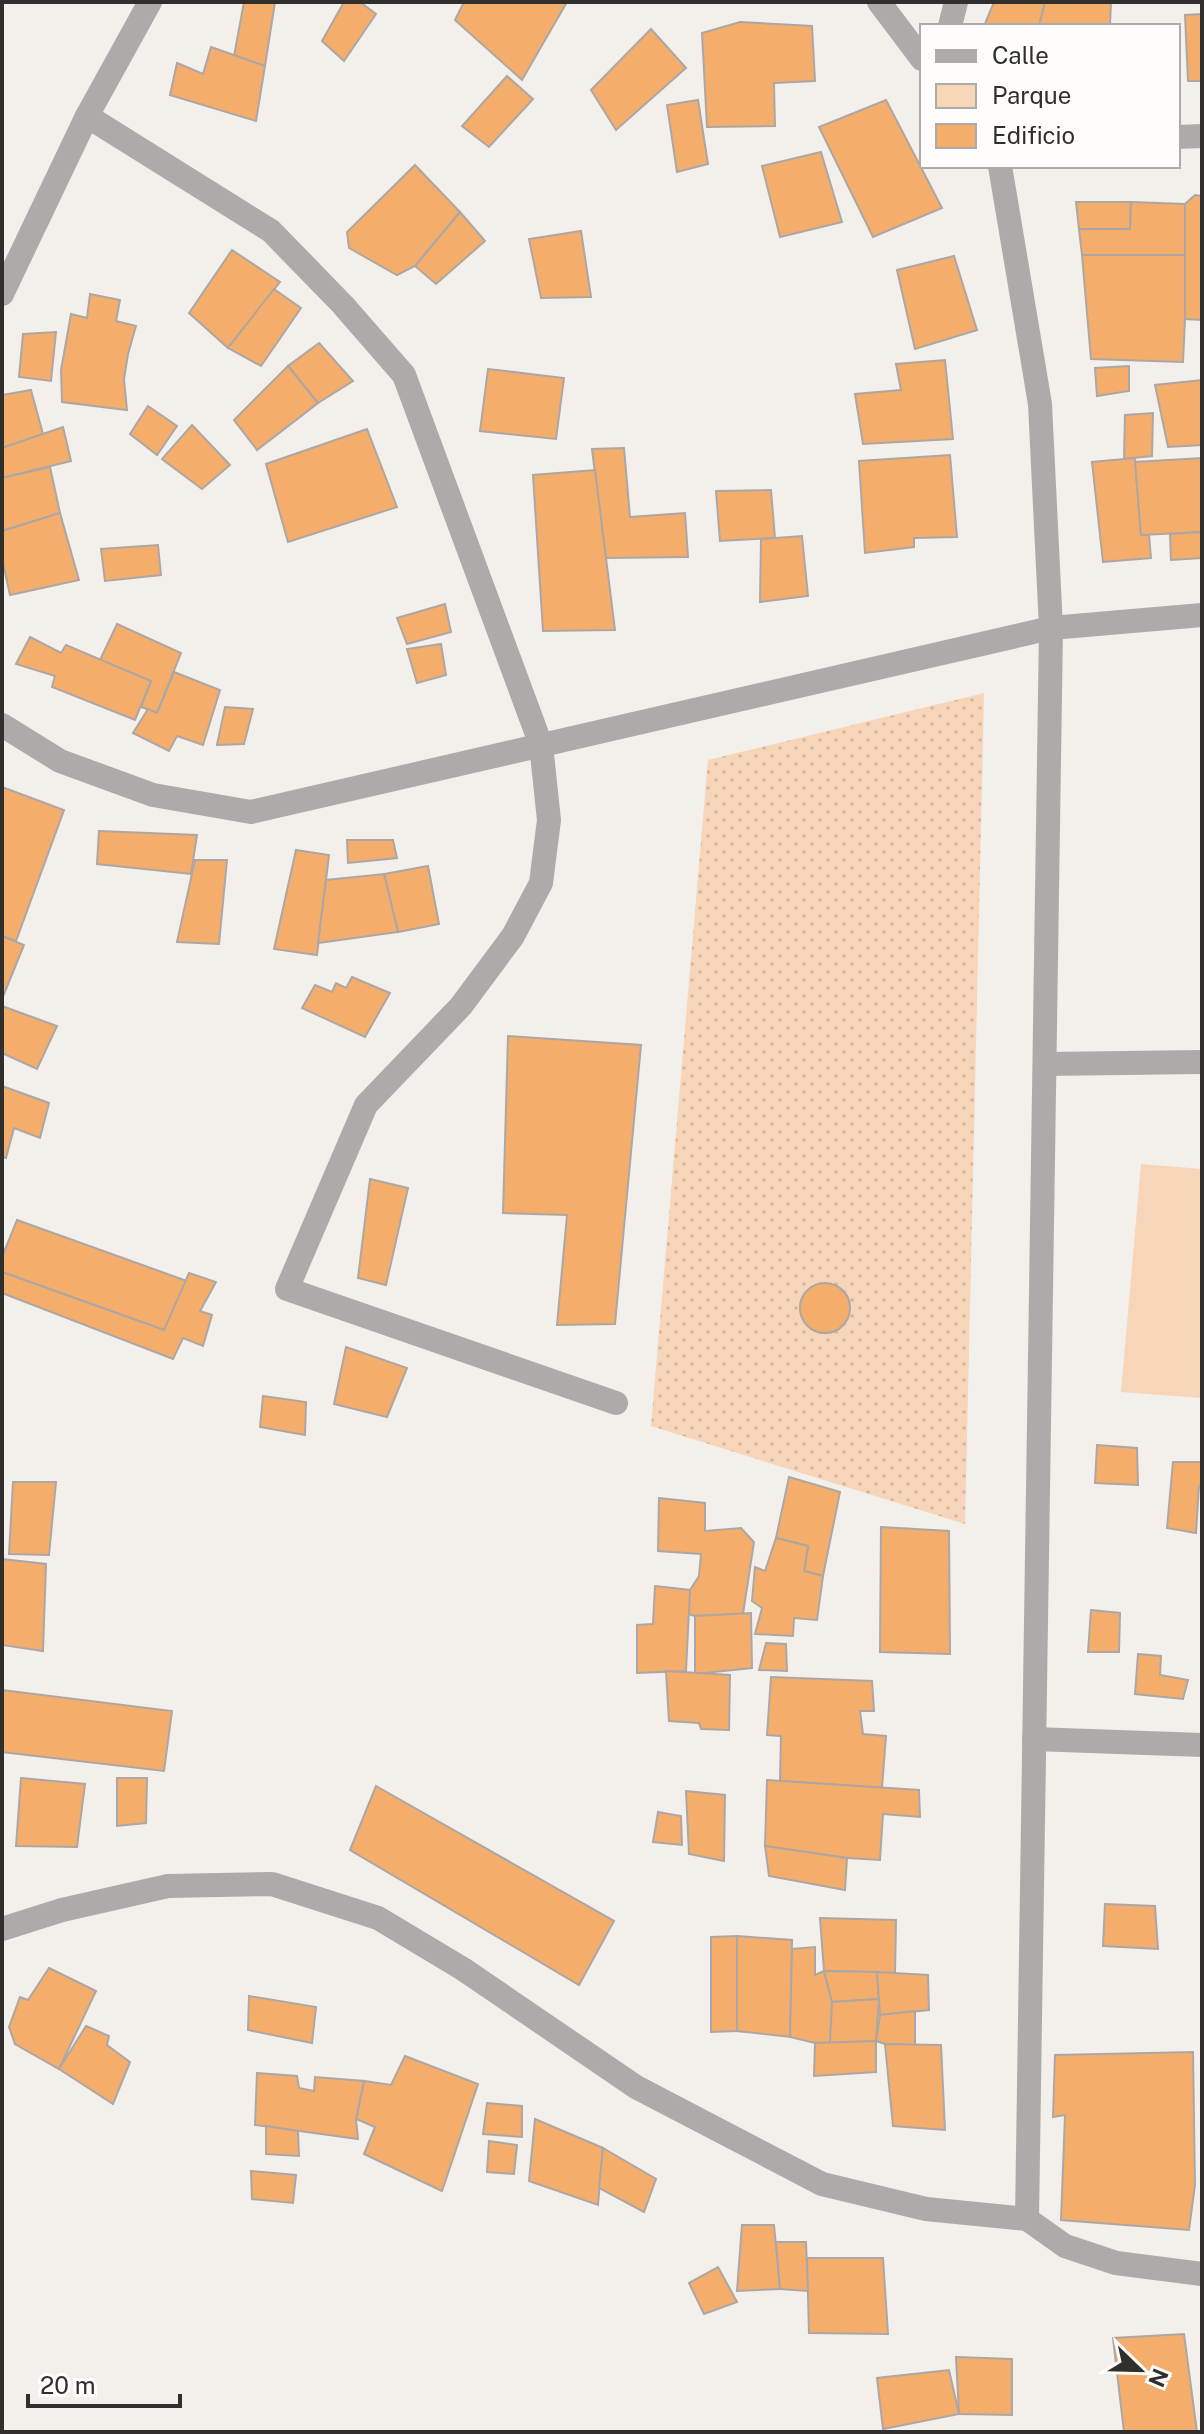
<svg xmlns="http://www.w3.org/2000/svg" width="1204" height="2434" font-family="'Public Sans',sans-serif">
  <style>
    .green { fill: url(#green-dots) }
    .pitch { fill: #f7d5b9 }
    .building { fill: #f5ad6b; stroke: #aca7a4; stroke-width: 2 }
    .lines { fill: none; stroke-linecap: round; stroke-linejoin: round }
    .street { stroke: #adaba9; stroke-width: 24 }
  </style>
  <defs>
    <pattern id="green-dots" width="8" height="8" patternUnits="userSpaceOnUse" patternTransform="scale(2)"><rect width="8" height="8" fill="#f7d5b9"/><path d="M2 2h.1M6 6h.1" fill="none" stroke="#d4b79f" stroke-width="1.8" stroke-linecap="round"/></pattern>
  </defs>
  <rect width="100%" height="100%" fill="#f3efeb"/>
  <polygon class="green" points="984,693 965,1524 651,1426 708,760"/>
  <polygon class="pitch" points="1141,1164 1202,1169 1202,1398 1121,1392"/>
  <g class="building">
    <polygon points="244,2 275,2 265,66 234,56"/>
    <polygon points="344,2 360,2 376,14 344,61 322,41"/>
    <polygon points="464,2 567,2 522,80 455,20"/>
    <polygon points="994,2 1045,2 1039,26 984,26"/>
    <polygon points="1045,2 1111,2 1110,26 1039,26"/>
    <polygon points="1202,14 1202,81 1188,81 1185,15"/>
    <polygon points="740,22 812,26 815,81 774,83 775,126 707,127 702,33"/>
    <polygon points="651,29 686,68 616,130 591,90"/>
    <polygon points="211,47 265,66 256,121 170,95 177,63 203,74"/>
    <polygon points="507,76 533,99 489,147 462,126"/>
    <polygon points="698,100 708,164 677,172 667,105"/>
    <polygon points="886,100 942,208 873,237 819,127"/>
    <polygon points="821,152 842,222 780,237 762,166"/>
    <polygon points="415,165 460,212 415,266 397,275 349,248 347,232"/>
    <polygon points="1195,195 1202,196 1202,320 1185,319 1185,204"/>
    <polygon points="1076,202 1131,202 1130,229 1079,229"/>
    <polygon points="1131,202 1185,204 1185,255 1082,255 1079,229 1130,229"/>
    <polygon points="460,212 485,241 436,284 415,266"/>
    <polygon points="581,231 591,297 541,298 529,239"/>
    <polygon points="232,250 280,282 228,348 189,313"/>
    <polygon points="1082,255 1185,255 1185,319 1183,362 1091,359"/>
    <polygon points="954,256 977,330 915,349 897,270"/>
    <polygon points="274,289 301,308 261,366 228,348"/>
    <polygon points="90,294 120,300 116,321 136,326 128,354 124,379 127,410 62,402 61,370 71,314 87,318"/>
    <polygon points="56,332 51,381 19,377 23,334"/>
    <polygon points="319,343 353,381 318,403 288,366"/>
    <polygon points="945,360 953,439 863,444 855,394 901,390 896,364"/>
    <polygon points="288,366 318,403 257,450 234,420"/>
    <polygon points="1129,366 1129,391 1097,396 1095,368"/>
    <polygon points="488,369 564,378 556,439 480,431"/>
    <polygon points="1202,380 1202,445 1168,447 1155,385"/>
    <polygon points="31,390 43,434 2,448 2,395"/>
    <polygon points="148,406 177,426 157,455 130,434"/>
    <polygon points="1153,413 1152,456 1124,459 1125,415"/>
    <polygon points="192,425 230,465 202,489 162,459"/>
    <polygon points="63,427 71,461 2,478 2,448"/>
    <polygon points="367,429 397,507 288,542 266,464"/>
    <polygon points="624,448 630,517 685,513 688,557 605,558 592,449"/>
    <polygon points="950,455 957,537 914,538 914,547 865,553 859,461"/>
    <polygon points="1135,458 1141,535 1149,535 1151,558 1103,562 1092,462"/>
    <polygon points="1202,458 1202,532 1141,535 1135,462"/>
    <polygon points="50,467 60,513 2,531 2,478"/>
    <polygon points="595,470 615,630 543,631 533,475"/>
    <polygon points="771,490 775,538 720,541 716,491"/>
    <polygon points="60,513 79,580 10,595 2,559 2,531"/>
    <polygon points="1202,532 1202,558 1171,560 1170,534"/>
    <polygon points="802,536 808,596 760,602 761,539"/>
    <polygon points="158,545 161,575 105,581 101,549"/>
    <polygon points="445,604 451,632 407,644 397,618"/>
    <polygon points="117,624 181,653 157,713 141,707 151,681 100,660"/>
    <polygon points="30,637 61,653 66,645 151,681 135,720 52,687 55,676 16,664"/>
    <polygon points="441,644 446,675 417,683 407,649"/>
    <polygon points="174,672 220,690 203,745 177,736 169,751 133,733 148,709 157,713"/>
    <polygon points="225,707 253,709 244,744 217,745"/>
    <polygon points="2,787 64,810 16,941 2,936"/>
    <polygon points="99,831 197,835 191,874 97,864"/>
    <polygon points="347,840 393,840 397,858 348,863"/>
    <polygon points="296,850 329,855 317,955 274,949"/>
    <polygon points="195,860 227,860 219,944 177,942"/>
    <polygon points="428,866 439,924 398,932 384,874"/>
    <polygon points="384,874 398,932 318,943 326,880"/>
    <polygon points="2,936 24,945 2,999"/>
    <polygon points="352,977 390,993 365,1037 302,1008 315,985 332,992 336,983 346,988"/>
    <polygon points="2,1006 57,1026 37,1069 2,1053"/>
    <polygon points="508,1036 641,1045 615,1324 557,1325 567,1215 503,1213"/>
    <polygon points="2,1086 49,1103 40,1138 14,1128 6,1158 2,1157"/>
    <polygon points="370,1179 408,1188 386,1285 358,1278"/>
    <polygon points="17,1220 187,1281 164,1330 2,1272 2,1257"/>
    <polygon points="2,1272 164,1330 189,1273 216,1282 200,1311 212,1315 203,1346 183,1338 173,1359 2,1293"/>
    <circle cx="825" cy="1308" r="25"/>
    <polygon points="346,1347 407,1368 387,1417 334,1404"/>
    <polygon points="263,1396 306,1402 305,1435 260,1427"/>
    <polygon points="1097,1445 1137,1448 1138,1485 1095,1483"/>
    <polygon points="1173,1462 1202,1462 1202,1485 1199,1486 1196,1533 1167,1528"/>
    <polygon points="789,1477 840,1492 823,1576 804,1571 808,1546 776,1538"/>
    <polygon points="13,1482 56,1482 49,1555 9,1554"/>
    <polygon points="659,1498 705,1503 705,1531 741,1528 754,1542 743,1614 695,1616 688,1614 690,1590 699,1576 701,1554 658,1551"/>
    <polygon points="881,1527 949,1531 950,1654 880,1652"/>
    <polygon points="776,1538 808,1546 804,1571 823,1576 817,1620 794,1618 793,1636 755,1634 762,1608 752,1601 755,1567 765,1571"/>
    <polygon points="2,1559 46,1564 43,1651 2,1645"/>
    <polygon points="655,1586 690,1590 686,1671 637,1673 637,1625 653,1624"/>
    <polygon points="1091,1610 1120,1613 1119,1652 1088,1652"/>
    <polygon points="751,1613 752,1668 695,1674 695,1616"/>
    <polygon points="766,1643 786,1644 787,1671 759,1670"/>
    <polygon points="1138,1654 1161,1656 1160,1675 1188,1680 1183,1699 1135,1694"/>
    <polygon points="666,1671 730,1675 729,1730 701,1729 699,1723 669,1721"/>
    <polygon points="771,1677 872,1681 874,1711 860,1711 863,1734 886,1736 882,1788 780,1781 781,1736 767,1735"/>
    <polygon points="2,1690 172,1711 164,1771 2,1752"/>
    <polygon points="21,1778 85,1784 77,1847 16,1846"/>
    <polygon points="117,1778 147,1778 146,1823 117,1826"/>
    <polygon points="767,1780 919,1790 920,1817 883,1814 880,1860 847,1858 765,1846"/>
    <polygon points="376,1786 614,1921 579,1985 350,1850"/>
    <polygon points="686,1791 725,1795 724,1861 689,1854"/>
    <polygon points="658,1812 681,1816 682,1845 653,1842"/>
    <polygon points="765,1846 847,1858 845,1890 769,1876"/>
    <polygon points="1105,1904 1155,1906 1158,1949 1103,1946"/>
    <polygon points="820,1918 896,1920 895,1973 824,1971"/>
    <polygon points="737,1936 792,1940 790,2037 737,2031"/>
    <polygon points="737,1936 737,2031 711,2032 711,1937"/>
    <polygon points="815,1947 815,1975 824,1971 832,2002 830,2043 815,2043 790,2037 792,1949"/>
    <polygon points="49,1968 96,1991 59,2069 15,2044 9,2027 20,1997 28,2000"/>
    <polygon points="824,1971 877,1972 879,1999 832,2002"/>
    <polygon points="877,1972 928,1975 929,2010 880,2015"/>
    <polygon points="249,1996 316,2007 312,2043 248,2030"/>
    <polygon points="879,1999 876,2041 830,2043 832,2002"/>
    <polygon points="915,2011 915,2045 885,2044 876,2041 880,2015"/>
    <polygon points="86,2026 109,2036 107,2045 130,2062 113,2104 59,2069"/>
    <polygon points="876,2041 876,2072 814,2076 815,2043"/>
    <polygon points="885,2044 941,2045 945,2130 893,2126"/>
    <polygon points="1193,2052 1195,2185 1189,2230 1061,2220 1065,2115 1053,2117 1055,2055"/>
    <polygon points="405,2056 478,2084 442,2191 364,2154 375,2127 356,2119 364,2081 391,2085"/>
    <polygon points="257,2073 297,2076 299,2088 314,2091 315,2077 364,2081 356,2119 358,2139 255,2125"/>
    <polygon points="487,2103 522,2106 522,2137 483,2134"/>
    <polygon points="535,2119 603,2148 598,2205 529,2181"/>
    <polygon points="266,2126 298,2131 299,2156 266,2154"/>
    <polygon points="489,2141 517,2145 514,2174 487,2172"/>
    <polygon points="603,2148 656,2179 644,2212 599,2188"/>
    <polygon points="251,2171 296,2175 293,2203 252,2199"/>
    <polygon points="742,2225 774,2225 780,2289 737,2291"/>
    <polygon points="776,2242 806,2242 808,2291 780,2289"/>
    <polygon points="807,2258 883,2258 888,2334 809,2333"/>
    <polygon points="718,2267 737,2302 704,2314 689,2283"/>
    <polygon points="1184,2334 1197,2432 1124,2432 1113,2338"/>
    <polygon points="956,2357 1012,2359 1012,2415 959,2414"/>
    <polygon points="949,2370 959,2414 883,2429 877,2378"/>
  </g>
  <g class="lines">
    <g class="street">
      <polyline points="879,2 922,59"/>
      <polyline points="950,26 956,2"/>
      <polyline points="87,116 271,231 343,305 404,375 541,745 549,820 541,883 513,936 461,1006 366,1105 287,1289 616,1403"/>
      <polyline points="1178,137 1202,136"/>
      <polyline points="1000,166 1040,404 1051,628 1027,2219"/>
      <polyline points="2,294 87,116 150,2"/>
      <polyline points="2,725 60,761 153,795 251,812 1051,628 1202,615"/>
      <polyline points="1045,1064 1202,1062"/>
      <polyline points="1034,1739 1202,1745"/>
      <polyline points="2,1929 62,1910 168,1886 272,1884 378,1918 463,1969 636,2087 822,2184 926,2209 1027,2219 1065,2246 1116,2263 1202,2274"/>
    </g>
  </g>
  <rect width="1204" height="2434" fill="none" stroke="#312f2e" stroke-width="8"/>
  <rect x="920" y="24" width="260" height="144" fill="#fefdfb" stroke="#acaba9" stroke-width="2"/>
  <rect x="936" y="50" width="40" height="12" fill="#adaba9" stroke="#acaba9" stroke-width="2"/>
  <text x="992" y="64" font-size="24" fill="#312f2e">Calle</text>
  <rect x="936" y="84" width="40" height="24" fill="#f7d5b9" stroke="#acaba9" stroke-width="2"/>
  <text x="992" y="104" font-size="24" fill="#312f2e">Parque</text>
  <rect x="936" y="124" width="40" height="24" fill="#f5ad6b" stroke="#acaba9" stroke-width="2"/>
  <text x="992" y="144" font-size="24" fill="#312f2e">Edificio</text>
  <g transform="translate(1140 2370) rotate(113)" stroke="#fefdfb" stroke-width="6" paint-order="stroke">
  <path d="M0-6L14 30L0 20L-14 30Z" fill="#312f2e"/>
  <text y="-12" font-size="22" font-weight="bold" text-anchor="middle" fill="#312f2e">N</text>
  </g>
  <path d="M28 2394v12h152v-12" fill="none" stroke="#312f2e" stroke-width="4"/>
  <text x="40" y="2394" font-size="24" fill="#312f2e" stroke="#fefdfb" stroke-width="6" paint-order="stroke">20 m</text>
</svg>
